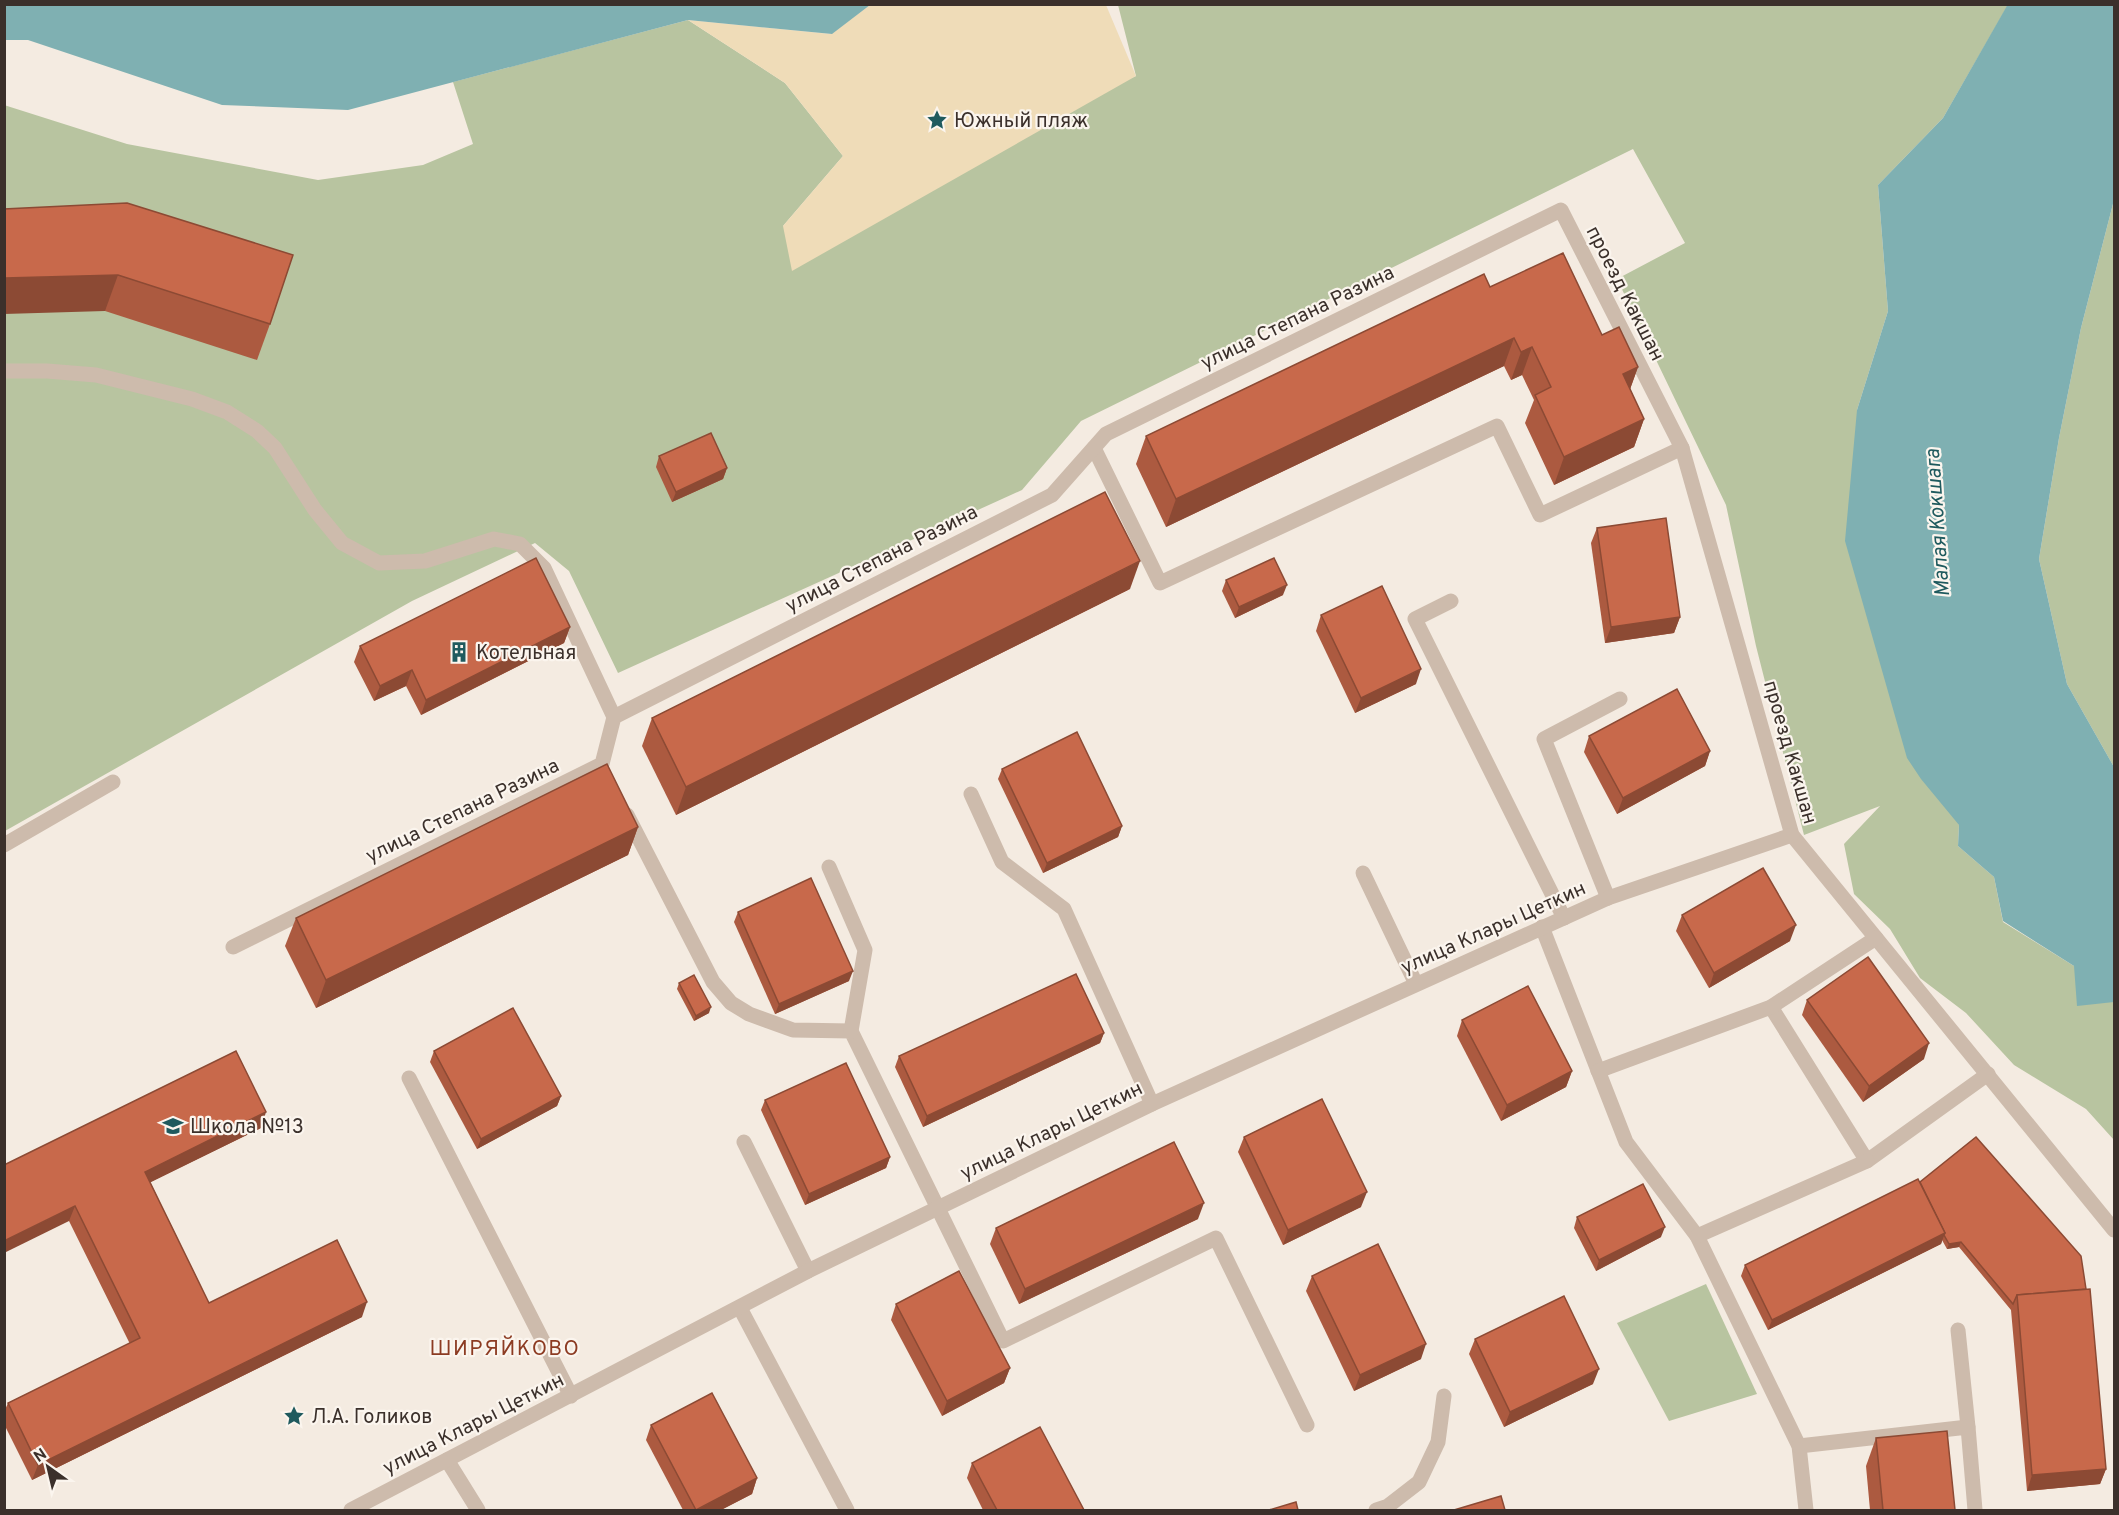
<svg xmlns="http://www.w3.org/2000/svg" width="2119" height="1515" font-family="Overpass,sans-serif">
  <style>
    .green { fill: #b8c4a0 }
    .sand { fill: #efdcb8 }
    .water { fill: #7fb0b2 }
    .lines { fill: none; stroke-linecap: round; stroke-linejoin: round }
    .minor { stroke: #cdbbac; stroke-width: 15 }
    .wall { fill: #ac5a40 }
    .shaded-wall { fill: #8c4a34 }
    .building { fill: #c8694b; stroke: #8c4a34; stroke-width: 1.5 }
    .labels { text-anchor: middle; stroke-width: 4.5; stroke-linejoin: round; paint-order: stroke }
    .poi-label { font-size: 20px; fill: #3b302b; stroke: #fbf5ee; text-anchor: start }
    .street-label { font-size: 20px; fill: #3b302b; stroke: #fbf5ee }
    .water-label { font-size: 21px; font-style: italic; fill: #1f5a5e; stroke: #fbf5ee }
    .neighbourhood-label { font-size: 21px; letter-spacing: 1.5px; fill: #8c3b22; stroke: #fbf5ee }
  </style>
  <rect width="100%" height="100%" fill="#f4ebe1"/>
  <g class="green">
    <polygon points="1118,5 2008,5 1943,118 1878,185 1888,311 1857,410 1959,825 1958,846 1994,877 2003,922 2074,966 2114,1002 2114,1140 2086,1109 2014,1065 1966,1013 1920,978 1890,929 1854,894 1844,844 1880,806 1804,835 1756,646 1726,505 1617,279 1685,243 1633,149 1081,421 1022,490 618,673 569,571 535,543 412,601 5,831 4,105 127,144 318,180 423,165 473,144 453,82 688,20 785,83 843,156 783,226 1136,76"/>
    <polygon points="2114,200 2114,767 2067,684 2039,559 2059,438 2081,328"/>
    <polygon points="1706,1284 1757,1394 1669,1421 1617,1323"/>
  </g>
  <polygon class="sand" points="870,5 1106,5 1136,76 792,271 783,226 843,156 785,83 688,20 831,34"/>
  <g class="water">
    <polygon points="2008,4 2114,5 2114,200 2081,328 2059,438 2039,559 2067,684 2114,767 2114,1002 2077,1006 2074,966 2003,921 1994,877 1958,846 1959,825 1921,779 1907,758 1845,541 1857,410 1888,311 1878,185 1943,118"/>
    <polygon points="4,5 5,4 870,5 832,34 688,20 348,110 222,105 28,40 5,40"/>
  </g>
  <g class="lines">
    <g class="minor">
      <polyline points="4,371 47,371 96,375 192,399 227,412 257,431 275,448 315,510 342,543 379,563 425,561 494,539 520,544 544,568 614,717"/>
      <polyline points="1094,448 1160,583 1497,426 1540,515 1682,448"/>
      <polyline points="1451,601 1415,619 1564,918"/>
      <polyline points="971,794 1002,862 1064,909 1152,1104"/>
      <polyline points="627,815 713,982 731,1003 749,1014 793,1030 851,1031 1003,1341 1216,1238 1307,1425"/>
      <polyline points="4,845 113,782"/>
      <polyline points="829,867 865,950 851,1031"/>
      <polyline points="1363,873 1416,984"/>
      <polyline points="1608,898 1544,739 1620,699"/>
      <polyline points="1542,927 1626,1142 1697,1236 1799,1446 1806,1510"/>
      <polyline points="233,947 602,764 614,717 1052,495 1106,434 1561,210 1682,448 1792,835 2114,1230"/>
      <polyline points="1771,1007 1867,1161 1988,1074"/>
      <polyline points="1598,1071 1771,1007 1876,938"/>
      <polyline points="409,1078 571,1396"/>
      <polyline points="744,1142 808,1271"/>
      <polyline points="1697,1236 1867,1161"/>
      <polyline points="740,1308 847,1510"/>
      <polyline points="1958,1330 1968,1427"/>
      <polyline points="1799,1446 1968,1427 1975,1510"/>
      <polyline points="447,1460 478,1510"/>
      <polyline points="351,1510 808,1271 1152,1104 1608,898 1792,835"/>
      <polyline points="1376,1510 1388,1506 1419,1482 1438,1442 1444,1396"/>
    </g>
  </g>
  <g class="wall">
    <polygon points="4,209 270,324 257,360 105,311"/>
    <polygon points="1490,287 1602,335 1638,367 1630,389 1644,419 1634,447 1554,485 1525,423 1534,400 1522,375 1511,380 1504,366 1166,527 1136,464 1146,436"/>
    <polygon points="659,456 727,468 723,479 672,502 656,467"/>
    <polygon points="1597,528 1680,617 1674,633 1605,643 1591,543"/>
    <polygon points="1226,580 1283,595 1235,618 1222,591"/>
    <polygon points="1130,589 676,815 642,746 652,718"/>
    <polygon points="1321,615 1416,684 1355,713 1316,631"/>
    <polygon points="570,627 564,643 421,715 406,686 374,701 354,662 360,646"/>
    <polygon points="1589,736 1710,751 1705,766 1617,814 1584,752"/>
    <polygon points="1002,769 1122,826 1118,837 1043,873 998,779"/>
    <polygon points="638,827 628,855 316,1008 285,946 296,918"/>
    <polygon points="738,912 849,981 775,1014 734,922"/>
    <polygon points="1682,915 1790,941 1709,988 1676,931"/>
    <polygon points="679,983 709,1013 694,1021 677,989"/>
    <polygon points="1807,1000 1924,1059 1863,1102 1802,1015"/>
    <polygon points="1462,1020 1572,1071 1566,1087 1501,1121 1457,1036"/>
    <polygon points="1104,1033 1100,1043 923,1127 895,1067 899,1056"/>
    <polygon points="434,1051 561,1096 557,1106 477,1149 430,1062"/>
    <polygon points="765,1100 890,1157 886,1168 805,1205 761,1110"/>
    <polygon points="261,1128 150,1182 209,1303 362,1317 32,1480 4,1424 4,1412 8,1403 130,1344 69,1221 4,1165"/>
    <polygon points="1244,1137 1361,1207 1283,1245 1238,1152"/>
    <polygon points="1976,1137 2106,1469 2100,1484 2027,1491 2011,1310 1959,1247 1947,1249 1942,1240 1941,1244 1768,1330 1741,1276 1745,1265 1920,1182"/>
    <polygon points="1577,1217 1661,1237 1596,1271 1574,1228"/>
    <polygon points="1198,1219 1019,1304 990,1244 996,1228"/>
    <polygon points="1312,1276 1421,1359 1354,1391 1306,1291"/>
    <polygon points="896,1304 1010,1368 1004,1383 942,1416 891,1320"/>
    <polygon points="1475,1339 1593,1384 1504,1427 1469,1354"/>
    <polygon points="651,1425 757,1478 752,1494 721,1510 683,1510 646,1440"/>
    <polygon points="1876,1438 1955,1510 1870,1510 1866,1466"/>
    <polygon points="972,1463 1084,1510 983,1510 967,1478"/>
  </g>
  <g class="shaded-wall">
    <polygon points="118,275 105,311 4,314 4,278"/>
    <polygon points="1514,338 1504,366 1166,527 1176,499"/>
    <polygon points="1532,347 1522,375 1511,380 1521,352"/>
    <polygon points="1638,367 1628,395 1623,374"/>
    <polygon points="1644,419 1634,447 1554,485 1564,457"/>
    <polygon points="727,468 723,479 672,502 676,492"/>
    <polygon points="1140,561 1130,589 676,815 686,787"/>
    <polygon points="1287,585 1283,595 1235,618 1239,607"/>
    <polygon points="1680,617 1674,633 1605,643 1611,627"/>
    <polygon points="570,627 564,643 421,715 426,700"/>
    <polygon points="1421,669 1416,684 1355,713 1361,698"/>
    <polygon points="412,670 406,686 374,701 380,686"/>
    <polygon points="1710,751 1705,766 1617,814 1623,798"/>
    <polygon points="1122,826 1118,837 1043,873 1047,863"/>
    <polygon points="638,827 628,855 316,1008 326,980"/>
    <polygon points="1796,925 1790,941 1709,988 1714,973"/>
    <polygon points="853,971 849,981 775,1014 779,1004"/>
    <polygon points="711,1007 709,1013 694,1021 696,1016"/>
    <polygon points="1104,1033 1100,1043 923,1127 927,1116"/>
    <polygon points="1929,1043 1924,1059 1863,1102 1869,1086"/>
    <polygon points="1572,1071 1566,1087 1501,1121 1507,1105"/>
    <polygon points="561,1096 557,1106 477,1149 481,1139"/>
    <polygon points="266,1112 261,1128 139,1188 145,1172"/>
    <polygon points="890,1157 886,1168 805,1205 809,1194"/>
    <polygon points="1367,1192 1361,1207 1283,1245 1288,1230"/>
    <polygon points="1204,1203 1198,1219 1019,1304 1025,1289"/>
    <polygon points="75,1206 69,1221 4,1253 4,1241"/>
    <polygon points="1665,1227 1661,1237 1596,1271 1599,1260"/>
    <polygon points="1945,1233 1941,1244 1768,1330 1772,1320"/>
    <polygon points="1961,1242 1959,1247 1947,1249 1949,1244"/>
    <polygon points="367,1302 362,1317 32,1480 38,1465"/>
    <polygon points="1426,1344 1421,1359 1354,1391 1360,1375"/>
    <polygon points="1010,1368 1004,1383 942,1416 947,1401"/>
    <polygon points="1599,1369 1593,1384 1504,1427 1510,1412"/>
    <polygon points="2106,1469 2100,1484 2027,1491 2032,1475"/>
    <polygon points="757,1478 752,1494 721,1510 697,1510"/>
  </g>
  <g class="building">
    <polygon points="127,203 293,255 270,324 118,275 4,278 4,209"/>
    <polygon points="1563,253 1602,335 1619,327 1638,367 1623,374 1644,419 1564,457 1535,395 1551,387 1532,347 1521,352 1514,338 1176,499 1146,436 1484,274 1490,287"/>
    <polygon points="711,433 727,468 676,492 659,456"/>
    <polygon points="1105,492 1140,561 686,787 652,718"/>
    <polygon points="1666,518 1680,617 1611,627 1597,528"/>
    <polygon points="536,558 570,627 426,700 412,670 380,686 360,646"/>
    <polygon points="1274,558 1287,585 1239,607 1226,580"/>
    <polygon points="1382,586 1421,669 1361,698 1321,615"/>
    <polygon points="1677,689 1710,751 1623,798 1589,736"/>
    <polygon points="1077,732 1122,826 1047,863 1002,769"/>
    <polygon points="607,764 638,827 326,980 296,918"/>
    <polygon points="1763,868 1796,925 1714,973 1682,915"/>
    <polygon points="811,878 853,971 779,1004 738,912"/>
    <polygon points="1868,957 1929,1043 1869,1086 1807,1000"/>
    <polygon points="1076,974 1104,1033 927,1116 899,1056"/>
    <polygon points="694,975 711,1007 696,1016 679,983"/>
    <polygon points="1528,986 1572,1071 1507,1105 1462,1020"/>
    <polygon points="513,1008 561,1096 481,1139 434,1051"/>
    <polygon points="236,1051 266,1112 145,1172 209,1303 337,1240 367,1302 38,1465 8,1403 140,1338 75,1206 4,1241 4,1165"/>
    <polygon points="846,1063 890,1157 809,1194 765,1100"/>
    <polygon points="1322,1099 1367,1192 1288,1230 1244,1137"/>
    <polygon points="1976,1137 2081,1256 2086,1289 2017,1295 2013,1304 1961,1242 1949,1244 1944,1235 1945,1233 1920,1182"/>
    <polygon points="1174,1142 1204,1203 1025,1289 996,1228"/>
    <polygon points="1918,1179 1945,1233 1772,1320 1745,1265"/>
    <polygon points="1643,1184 1665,1227 1599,1260 1577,1217"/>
    <polygon points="1378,1244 1426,1344 1360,1375 1312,1276"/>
    <polygon points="959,1271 1010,1368 947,1401 896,1304"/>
    <polygon points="2090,1289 2106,1469 2032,1475 2017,1295"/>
    <polygon points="1564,1296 1599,1369 1510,1412 1475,1339"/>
    <polygon points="712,1393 757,1478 696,1510 651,1425"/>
    <polygon points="1040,1427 1084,1510 997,1510 972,1463"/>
    <polygon points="1947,1431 1955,1510 1883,1510 1876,1438"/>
    <polygon points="1501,1496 1505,1510 1454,1510"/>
    <polygon points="1296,1502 1298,1510 1269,1510"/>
  </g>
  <defs>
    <g id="sight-bare" transform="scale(1.62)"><path d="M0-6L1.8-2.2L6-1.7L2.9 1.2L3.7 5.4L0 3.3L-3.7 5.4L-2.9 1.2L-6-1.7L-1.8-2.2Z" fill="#1f5a5e" stroke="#fbf5ee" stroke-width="2.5" paint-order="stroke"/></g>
    <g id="building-bare" transform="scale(1.62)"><path d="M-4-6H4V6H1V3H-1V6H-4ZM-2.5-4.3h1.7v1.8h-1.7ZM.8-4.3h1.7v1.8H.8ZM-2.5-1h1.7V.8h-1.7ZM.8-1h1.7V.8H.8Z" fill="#1f5a5e" stroke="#fbf5ee" stroke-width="2.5" paint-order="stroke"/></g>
    <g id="school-bare" transform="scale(1.62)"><path d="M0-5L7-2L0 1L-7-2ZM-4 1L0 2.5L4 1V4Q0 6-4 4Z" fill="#1f5a5e" stroke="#fbf5ee" stroke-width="2.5" paint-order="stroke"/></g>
  </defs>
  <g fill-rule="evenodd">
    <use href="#sight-bare" x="937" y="120"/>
    <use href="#building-bare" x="459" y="652"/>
    <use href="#school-bare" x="173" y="1126"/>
    <use href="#sight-bare" x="294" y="1416"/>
  </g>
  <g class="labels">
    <g class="poi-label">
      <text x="954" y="127">Южный пляж</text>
      <text x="476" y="659">Котельная</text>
      <text x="190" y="1133">Школа №13</text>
      <text x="311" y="1423">Л.А. Голиков</text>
    </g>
    <g class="street-label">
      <text transform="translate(1626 293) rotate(63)" y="7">проезд Какшан</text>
      <text transform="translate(1297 317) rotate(-26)" y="7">улица Степана Разина</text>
      <text transform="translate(881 558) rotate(-27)" y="7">улица Степана Разина</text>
      <text transform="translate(1791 752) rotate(74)" y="7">проезд Какшан</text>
      <text transform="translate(462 810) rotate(-26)" y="7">улица Степана Разина</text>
      <text transform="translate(1493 927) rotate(-24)" y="7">улица Клары Цеткин</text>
      <text transform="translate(1051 1130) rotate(-26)" y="7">улица Клары Цеткин</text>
      <text transform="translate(473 1423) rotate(-27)" y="7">улица Клары Цеткин</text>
    </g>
    <g class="water-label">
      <text transform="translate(1937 523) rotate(-94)" y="7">Малая Кокшага</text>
    </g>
    <g class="neighbourhood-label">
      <text x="505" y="1355">ШИРЯЙКОВО</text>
    </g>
  </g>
  <rect width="2119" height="1515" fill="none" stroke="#3b302b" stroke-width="12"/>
  <g transform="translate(48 1467) rotate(326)" stroke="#fbf5ee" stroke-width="4.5" paint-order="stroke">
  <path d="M0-4.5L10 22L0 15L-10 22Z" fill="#3b302b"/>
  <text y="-9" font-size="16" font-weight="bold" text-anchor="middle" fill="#3b302b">N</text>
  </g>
</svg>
